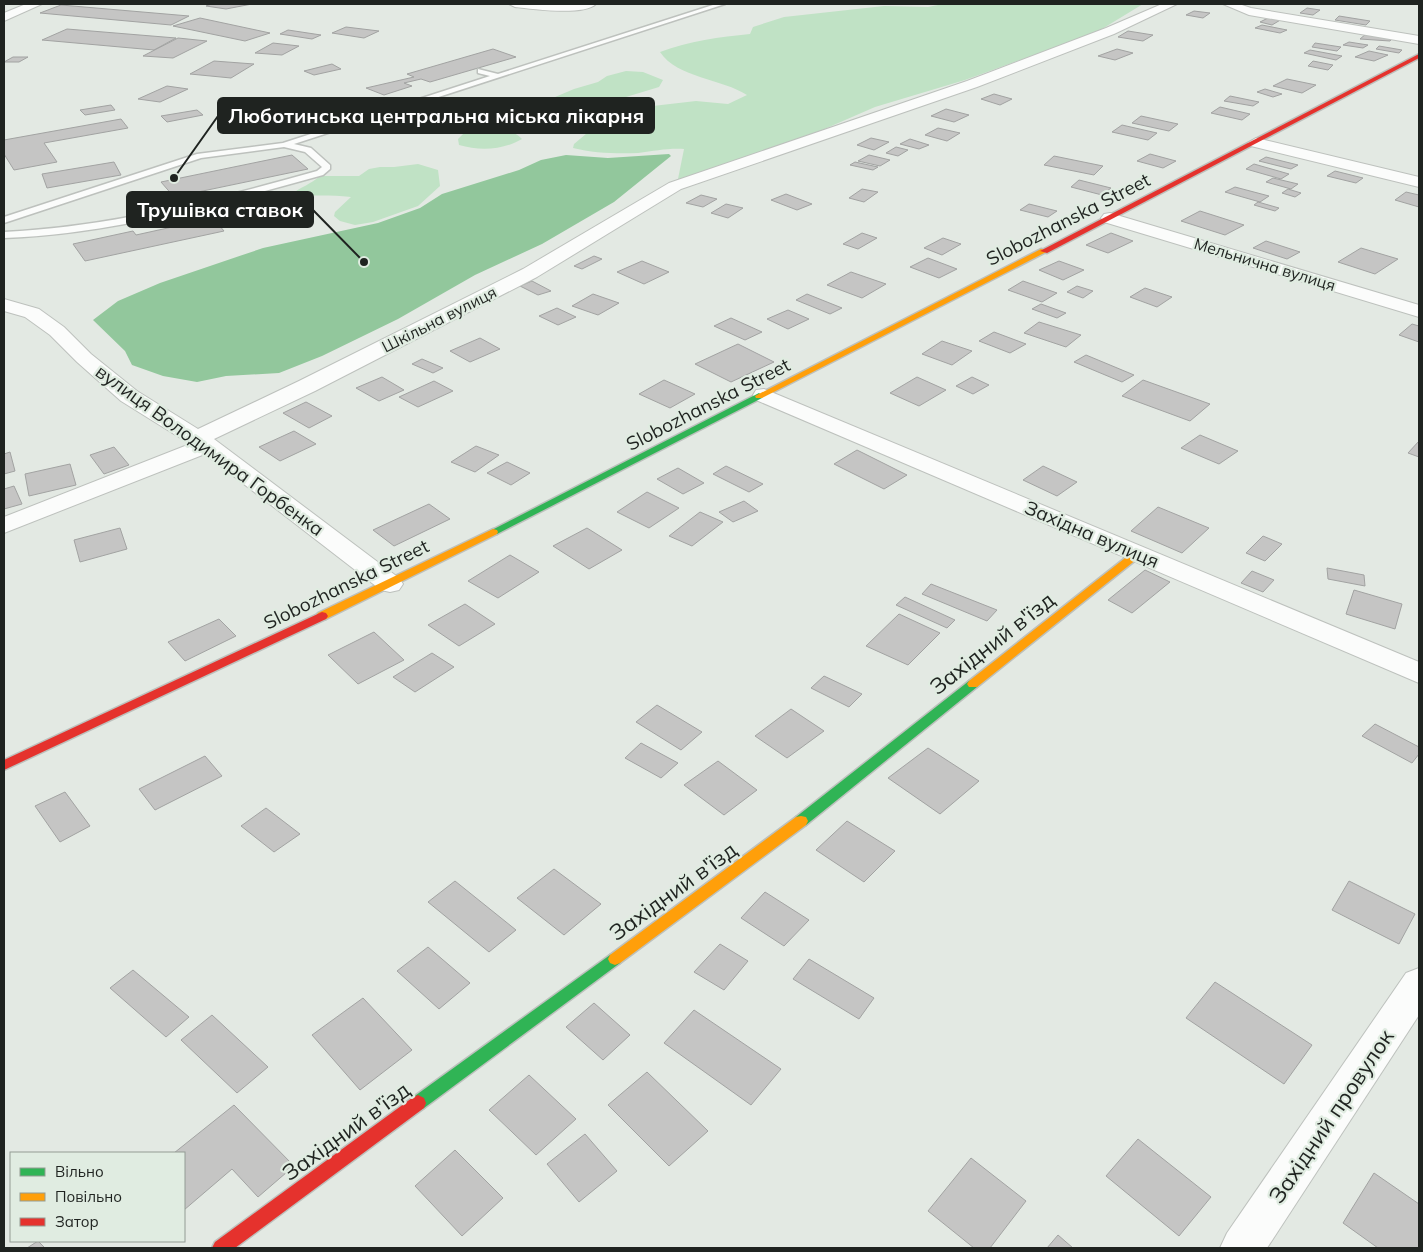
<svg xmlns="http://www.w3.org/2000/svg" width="1423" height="1252" font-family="Mulish,sans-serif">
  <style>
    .green { fill: #c0e2c5 }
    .water { fill: #92c79c }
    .building { fill: #c5c5c4; stroke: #a2a3a2 }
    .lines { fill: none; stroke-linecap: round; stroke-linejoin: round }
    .lane-casing { stroke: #bdc1bd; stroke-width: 3 }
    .street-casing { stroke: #bdc1bd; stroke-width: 2 }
    .fast-casing { stroke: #bdc1bd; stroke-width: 3 }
    .slow-casing { stroke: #bdc1bd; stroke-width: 3 }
    .jam-casing { stroke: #bdc1bd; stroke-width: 3 }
    .lane { fill: #fbfcfb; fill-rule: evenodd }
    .street { fill: #fbfcfb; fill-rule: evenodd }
    .fast { fill: #30b455; fill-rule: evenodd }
    .slow { fill: #ff9f0a; fill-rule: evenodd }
    .jam { fill: #e5322d; fill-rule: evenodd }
    .labels { text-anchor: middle; stroke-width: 4.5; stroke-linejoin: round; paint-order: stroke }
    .far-street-label { font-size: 16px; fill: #1f2320; stroke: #e0ece1 }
    .street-label { font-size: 19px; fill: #1f2320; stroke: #e0ece1 }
    .near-street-label { font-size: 22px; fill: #1f2320; stroke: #e0ece1 }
    .leader { fill: none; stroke: #1f2320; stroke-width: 2 }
    .callout-dot { fill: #1f2320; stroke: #e0ece1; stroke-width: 2 }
    .callout { fill: #1f2320; stroke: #1f2320; stroke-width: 2 }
    .callout-label { font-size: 20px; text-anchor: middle; font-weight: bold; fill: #fff }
  </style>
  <rect width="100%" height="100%" fill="#e3e9e3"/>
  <g class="green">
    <path d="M943 4H1143L1097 32 965 80 875 107 698 184 678 179 684 149C668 148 655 151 638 153 617 154 593 153 573 148L574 144 605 118 644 107 696 101 728 104 747 95C723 79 677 78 660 52 689 41 720 37 750 34L753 27 784 17 884 6 928 7Z"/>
    <polygon points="626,71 643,72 663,80 659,87 603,104 591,114 572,121 549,122 537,118 533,109 541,103 574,89 598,82 607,76"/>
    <path d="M478 128C493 128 510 127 522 139 503 150 480 151 459 145L458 139 465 132Z"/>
    <path d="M418 164 438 170 440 186 418 206 373 222 355 225 340 221 334 216 335 212 351 197C330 194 312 197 292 194 301 187 311 184 320 176H359L369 169 380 167H394Z"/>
  </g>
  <polygon class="water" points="669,154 671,156 614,202 542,244 475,275 398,319 322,356 279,373 226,376 197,382 163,376 132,365 125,351 93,320 118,301 160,283 263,248 378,223 420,208 442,194 519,170 541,160 566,155 608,158"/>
  <g class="building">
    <polygon points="212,4 252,4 226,9 206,6"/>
    <polygon points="61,5 189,16 171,25 40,13"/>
    <polygon points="1307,8 1320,10 1313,15 1300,13"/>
    <polygon points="1194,11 1210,13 1203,18 1186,15"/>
    <polygon points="1339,16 1370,21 1366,25 1335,20"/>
    <polygon points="1270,17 1282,19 1272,25 1260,22"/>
    <polygon points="200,18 270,33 245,41 173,26"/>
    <polygon points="1262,25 1287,30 1280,33 1255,28"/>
    <polygon points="346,27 379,31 364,38 332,33"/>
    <polygon points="67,29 176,38 154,50 42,40"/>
    <polygon points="288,30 321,35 312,39 280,34"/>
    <polygon points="1128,31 1153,35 1143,41 1118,37"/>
    <polygon points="1366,34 1393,38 1390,41 1360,39"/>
    <polygon points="178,38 207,41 173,58 143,56"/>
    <polygon points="1349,42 1368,45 1363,48 1343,45"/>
    <polygon points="273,43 299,46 282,55 255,53"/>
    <polygon points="1315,43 1341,47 1337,51 1312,47"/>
    <polygon points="1379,46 1402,50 1399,53 1376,49"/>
    <polygon points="493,49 516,57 430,82 421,79 404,83 412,86 384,95 366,88 414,77 407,74"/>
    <polygon points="1117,49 1133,53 1115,60 1098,56"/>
    <polygon points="1310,50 1342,56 1336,60 1304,53"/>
    <polygon points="1369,51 1388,55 1374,61 1355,57"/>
    <polygon points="13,57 28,57 19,62 4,62"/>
    <polygon points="214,61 254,64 231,78 190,74"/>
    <polygon points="1313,61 1333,65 1328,70 1308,66"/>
    <polygon points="332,64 341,69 314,75 304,71"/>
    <polygon points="1287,79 1316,85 1302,93 1273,86"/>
    <polygon points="167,86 188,89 160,102 138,99"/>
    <polygon points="1265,89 1282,94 1273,97 1257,92"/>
    <polygon points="994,94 1012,99 1000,105 981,99"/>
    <polygon points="1230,96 1259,102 1253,106 1224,101"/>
    <polygon points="111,105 115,110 85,115 80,110"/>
    <polygon points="1220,107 1250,114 1242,120 1211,113"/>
    <polygon points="946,109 969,115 954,122 931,116"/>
    <polygon points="197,110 203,115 167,122 161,116"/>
    <polygon points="1141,116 1178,124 1169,131 1132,123"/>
    <polygon points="121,119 128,128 44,143 57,162 14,170 4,154 4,140"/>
    <polygon points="1122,125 1157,133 1148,140 1112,132"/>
    <polygon points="938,128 960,133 947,141 925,135"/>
    <polygon points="871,138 889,142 874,150 857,145"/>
    <polygon points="910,139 929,145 919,149 900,144"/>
    <polygon points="896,147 908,150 898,156 886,153"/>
    <polygon points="1150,154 1176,161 1163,168 1137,161"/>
    <polygon points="292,155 308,169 174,197 161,182"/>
    <polygon points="869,155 890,160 880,166 858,161"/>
    <polygon points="1054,156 1103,166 1094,175 1044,165"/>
    <polygon points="1266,157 1298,165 1291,169 1259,161"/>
    <polygon points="114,162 121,175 47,188 42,174"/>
    <polygon points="855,162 878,167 873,170 850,165"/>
    <polygon points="1254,164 1289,174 1281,179 1246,169"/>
    <polygon points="1335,171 1363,178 1356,183 1327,176"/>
    <polygon points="1273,178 1298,184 1291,189 1266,182"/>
    <polygon points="1079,180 1111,188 1102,195 1071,187"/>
    <polygon points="1235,187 1269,196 1260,202 1225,192"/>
    <polygon points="862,189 878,192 864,202 849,198"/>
    <polygon points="1288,189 1301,193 1295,197 1282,193"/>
    <polygon points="1406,192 1419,195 1419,207 1395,200"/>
    <polygon points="786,194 812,204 797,210 771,200"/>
    <polygon points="701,195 717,199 703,207 686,203"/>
    <polygon points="1258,202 1279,208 1275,211 1254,205"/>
    <polygon points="726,204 743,208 728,218 711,213"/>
    <polygon points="1029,204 1057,211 1048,217 1020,210"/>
    <polygon points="1200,211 1244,225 1225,235 1181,221"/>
    <polygon points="213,218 224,231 85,261 73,244 133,231 136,235"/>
    <polygon points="862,233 877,238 858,249 843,244"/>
    <polygon points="1111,233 1133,241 1108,253 1086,245"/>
    <polygon points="943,238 961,244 942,255 924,248"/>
    <polygon points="1266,241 1300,252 1287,259 1253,248"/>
    <polygon points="1361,248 1398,259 1375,274 1338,262"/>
    <polygon points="594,256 602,259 582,269 574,266"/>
    <polygon points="928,258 957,269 939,278 910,267"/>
    <polygon points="642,261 669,272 644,284 617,272"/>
    <polygon points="1059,261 1084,270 1063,280 1039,270"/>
    <polygon points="851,272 886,284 862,298 827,285"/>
    <polygon points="532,281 551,291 538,295 520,286"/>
    <polygon points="1023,281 1057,293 1042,302 1008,290"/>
    <polygon points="1077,286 1093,291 1083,298 1067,292"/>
    <polygon points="1145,288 1172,297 1157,307 1130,297"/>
    <polygon points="593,294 619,303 598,315 572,306"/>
    <polygon points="807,294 842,308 830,314 796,300"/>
    <polygon points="1041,304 1066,313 1057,318 1032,309"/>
    <polygon points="557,308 576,317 558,325 539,316"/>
    <polygon points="788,310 809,319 788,329 767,319"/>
    <polygon points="731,318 762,332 745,340 714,326"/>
    <polygon points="1039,322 1081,335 1066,347 1024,333"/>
    <polygon points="1412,324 1419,326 1419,342 1399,335"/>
    <polygon points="994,332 1026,344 1010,353 979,341"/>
    <polygon points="480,338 500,349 470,362 450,351"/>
    <polygon points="942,341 972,351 952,365 922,354"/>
    <polygon points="738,344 774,362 731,382 695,364"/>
    <polygon points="1086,355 1134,375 1122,382 1074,362"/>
    <polygon points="422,359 443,368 433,373 412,364"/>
    <polygon points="382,377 404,390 379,401 356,388"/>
    <polygon points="917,377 946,390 919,406 890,393"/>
    <polygon points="972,377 989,385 973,394 956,386"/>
    <polygon points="664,380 695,394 670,408 639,394"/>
    <polygon points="1143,380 1210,404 1190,421 1122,396"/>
    <polygon points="434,381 453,391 418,407 399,397"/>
    <polygon points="306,402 332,416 309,428 283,413"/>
    <polygon points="294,431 316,444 280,461 259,447"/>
    <polygon points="1200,435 1238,451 1219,464 1181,448"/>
    <polygon points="1419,441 1419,457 1408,453"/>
    <polygon points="476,446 499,455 475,472 451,462"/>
    <polygon points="114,447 129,465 104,474 90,455"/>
    <polygon points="857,450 907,475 884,489 834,464"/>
    <polygon points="10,452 15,471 4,474 4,454"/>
    <polygon points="507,462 530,473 511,485 487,473"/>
    <polygon points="70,464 76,485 29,496 25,474"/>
    <polygon points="726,466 763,484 749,492 713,474"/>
    <polygon points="1043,466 1077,482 1057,496 1023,480"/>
    <polygon points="678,468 704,483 683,494 657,479"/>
    <polygon points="14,486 22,504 4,509 4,489"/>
    <polygon points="647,492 679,508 649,528 617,512"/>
    <polygon points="744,501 758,511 733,522 719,512"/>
    <polygon points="429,504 450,519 394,546 373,530"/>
    <polygon points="1158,507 1209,528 1182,553 1131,531"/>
    <polygon points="700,512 723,522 692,546 669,536"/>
    <polygon points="120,528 127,549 80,562 74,540"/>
    <polygon points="587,528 622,550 589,569 553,546"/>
    <polygon points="1263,536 1282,544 1265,561 1246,553"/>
    <polygon points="510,555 539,572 498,598 468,581"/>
    <polygon points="1327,568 1364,575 1365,586 1328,579"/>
    <polygon points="1145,570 1170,582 1132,613 1108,600"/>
    <polygon points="1252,571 1274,580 1263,592 1241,583"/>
    <polygon points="931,584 997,610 987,621 922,594"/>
    <polygon points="1354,590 1402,604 1395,629 1346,614"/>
    <polygon points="905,597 955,620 947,628 896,605"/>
    <polygon points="465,604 495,624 459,646 428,625"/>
    <polygon points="899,614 940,633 908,665 866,646"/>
    <polygon points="219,619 236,636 185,661 168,642"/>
    <polygon points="374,632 404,660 358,684 328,655"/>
    <polygon points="432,653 454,667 415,692 393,677"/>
    <polygon points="824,676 862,694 849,707 811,688"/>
    <polygon points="657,705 702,732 681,750 636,722"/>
    <polygon points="791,709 824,731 787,758 755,736"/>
    <polygon points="1375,724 1419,747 1419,754 1412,763 1362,736"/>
    <polygon points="641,743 678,763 661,778 625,758"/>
    <polygon points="928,748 979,781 940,814 888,778"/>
    <polygon points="205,756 222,776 155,810 139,789"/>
    <polygon points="718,761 757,790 724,815 684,785"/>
    <polygon points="65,792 90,826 60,842 35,806"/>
    <polygon points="266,808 300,834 274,852 241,826"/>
    <polygon points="847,821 895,851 864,882 816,850"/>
    <polygon points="554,869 601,904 564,935 517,898"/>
    <polygon points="455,881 516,930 489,952 428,902"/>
    <polygon points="1349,881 1415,914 1399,944 1332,910"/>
    <polygon points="765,892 809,920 784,946 741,918"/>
    <polygon points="720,944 748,961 724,990 694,972"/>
    <polygon points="428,947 470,983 439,1009 397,971"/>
    <polygon points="809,959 874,998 859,1019 793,979"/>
    <polygon points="133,970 189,1017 166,1037 110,988"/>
    <polygon points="1215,982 1312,1045 1284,1084 1186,1018"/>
    <polygon points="363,998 412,1050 360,1090 312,1035"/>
    <polygon points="594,1003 630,1035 603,1060 566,1027"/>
    <polygon points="694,1010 781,1069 751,1105 664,1043"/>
    <polygon points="212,1015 268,1067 237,1093 181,1040"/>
    <polygon points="647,1072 708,1131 669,1166 608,1105"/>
    <polygon points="529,1075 576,1119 536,1155 489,1110"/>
    <polygon points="234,1105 294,1166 258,1197 232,1169 184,1210 184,1153 174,1153"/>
    <polygon points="585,1134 617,1171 579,1202 547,1164"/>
    <polygon points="1138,1139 1211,1197 1179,1236 1106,1176"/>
    <polygon points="455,1150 503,1198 462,1236 415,1186"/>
    <polygon points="971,1158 1026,1201 990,1248 974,1248 928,1211"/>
    <polygon points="1374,1173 1419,1204 1419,1248 1378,1248 1343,1223"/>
    <polygon points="1058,1235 1073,1248 1047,1248"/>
    <polygon points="38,1241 45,1248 27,1248"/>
  </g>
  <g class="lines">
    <g class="lane-casing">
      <path id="lane" d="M716 4H725L294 144 311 148 330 165V169L323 175C219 204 112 234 4 238V232C111 227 214 200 317 171L322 167 305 152 284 147 201 158 4 223V217L197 154 283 143 490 76 478 73V69L498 74Z"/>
    </g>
    <g class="street-casing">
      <g id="street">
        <polygon points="26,4 42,4 4,21 4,13"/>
        <path d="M509 4H596C584 16 532 9 515 7Z"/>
        <polygon points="1162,4 1177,4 1114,34 977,87 681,189 537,277 315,391 214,439 399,578 403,584 399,590 390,592 381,590 205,454 4,533 4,517 190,444 121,401 77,362 50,335 25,317 4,311 4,299 39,309 64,327 91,354 137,391 198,429 299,381 523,269 669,183 967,81 1106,28"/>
        <polygon points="1223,4 1239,4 1251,8 1419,36 1419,44 1249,15"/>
        <polygon points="1256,138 1419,177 1419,187 1251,146 1248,143"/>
        <polygon points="1110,213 1419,305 1419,317 1104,222 1101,218 1104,214"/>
        <polygon points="764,389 1419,662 1419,683 756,400 753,395 756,390"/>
        <polygon points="1419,968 1419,1015 1267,1248 1220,1248 1227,1233 1406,973"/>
      </g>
    </g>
    <g class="fast-casing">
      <g id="fast">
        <polygon points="759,393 763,396 762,398 497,534 489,534 488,532"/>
        <polygon points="973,680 977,681 979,684 977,687 806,825 801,826 796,825 794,821 796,817 969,681"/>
        <polygon points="615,953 620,955 622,959 620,963 424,1108 418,1111 412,1108 410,1103 412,1098 610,955"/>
      </g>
    </g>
    <g class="slow-casing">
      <g id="slow">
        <polygon points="1041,249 1048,251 762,398 756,398 755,396"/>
        <polygon points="493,529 497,530 498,532 497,534 326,619 322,620 316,616 318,613"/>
        <polygon points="1138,550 1142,551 1143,553 1142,555 977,687 969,687 967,684 969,681 1134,551"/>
        <polygon points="801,816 806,817 808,821 806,825 620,963 615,965 610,963 608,959 610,955 796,817"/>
      </g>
    </g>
    <g class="jam-casing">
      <g id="jam">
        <polygon points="1419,54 1419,58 1047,253 1040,251"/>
        <polygon points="322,612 326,613 328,616 326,619 4,770 4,760"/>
        <polygon points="418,1095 424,1098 426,1103 424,1108 235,1248 212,1248 215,1242 412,1098"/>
      </g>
    </g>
    <use href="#lane" class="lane"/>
    <use href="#street" class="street"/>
    <use href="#fast" class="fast"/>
    <use href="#slow" class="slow"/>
    <use href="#jam" class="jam"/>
  </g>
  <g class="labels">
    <g class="far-street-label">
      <text transform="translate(1265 264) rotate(17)" y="6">Мельнична вулиця</text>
      <text transform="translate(439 319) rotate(-27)" y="6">Шкільна вулиця</text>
    </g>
    <g class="street-label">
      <text transform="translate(1068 219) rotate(-27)" y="7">Slobozhanska Street</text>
      <text transform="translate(708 404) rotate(-27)" y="7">Slobozhanska Street</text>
      <text transform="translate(210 450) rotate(36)" y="7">вулиця Володимира Горбенка</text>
      <text transform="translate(1092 534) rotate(23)" y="7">Західна вулиця</text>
      <text transform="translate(346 584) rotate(-26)" y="7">Slobozhanska Street</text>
    </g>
    <g class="near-street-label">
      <text transform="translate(992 643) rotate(-38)" y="8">Західний в'їзд</text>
      <text transform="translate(673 891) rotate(-36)" y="8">Західний в'їзд</text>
      <text transform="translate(1331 1116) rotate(-56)" y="8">Західний провулок</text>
      <text transform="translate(346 1131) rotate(-36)" y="8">Західний в'їзд</text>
    </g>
  </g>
  <path class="leader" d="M174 178L218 116M364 262L313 210"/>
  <g class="callout-dot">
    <circle cx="174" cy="178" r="5"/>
    <circle cx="364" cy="262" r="5"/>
  </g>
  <g class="callout">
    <rect x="218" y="98" width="436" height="35" rx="5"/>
    <rect x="127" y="192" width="186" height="35" rx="5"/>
  </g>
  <g class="callout-label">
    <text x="436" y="123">Люботинська центральна міська лікарня</text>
    <text x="220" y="217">Трушівка ставок</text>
  </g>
  <rect width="1423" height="1252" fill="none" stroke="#1f2320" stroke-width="10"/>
  <rect x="10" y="1152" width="175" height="90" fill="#e0ece1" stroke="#939c94"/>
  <rect x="20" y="1168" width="25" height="8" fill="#30b455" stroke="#939c94"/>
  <text x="55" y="1177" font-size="15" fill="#1f2320">Вільно</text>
  <rect x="20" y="1193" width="25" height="8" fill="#ff9f0a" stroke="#939c94"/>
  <text x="55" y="1202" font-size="15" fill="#1f2320">Повільно</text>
  <rect x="20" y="1218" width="25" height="8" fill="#e5322d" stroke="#939c94"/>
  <text x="55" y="1227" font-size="15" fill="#1f2320">Затор</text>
</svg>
